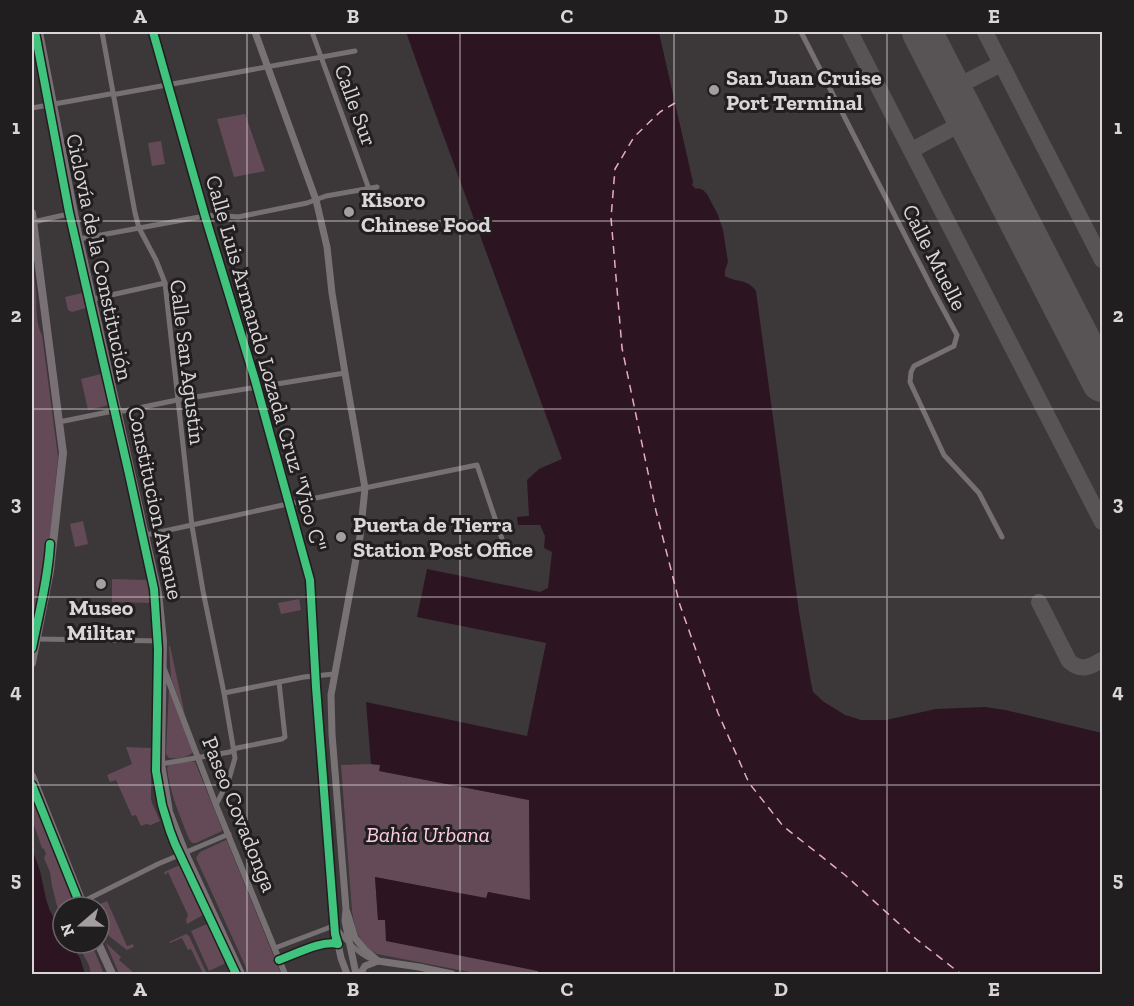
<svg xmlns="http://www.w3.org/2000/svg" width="1134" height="1006" font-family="'Zilla Slab',serif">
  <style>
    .green { fill: #644a56 }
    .water { fill: #2d1421 }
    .pier { fill: #3c3739 }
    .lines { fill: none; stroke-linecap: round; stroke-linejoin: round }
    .ferry { stroke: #e7abc8; stroke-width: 1.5; stroke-dasharray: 8 6; stroke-linecap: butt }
    .taxiway { stroke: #585456; stroke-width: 16 }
    .runway { stroke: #585456; stroke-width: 40 }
    .minor { stroke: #767073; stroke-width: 5 }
    .tertiary { stroke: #767073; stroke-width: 6 }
    .secondary { stroke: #787275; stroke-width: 7 }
    .primary { stroke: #787074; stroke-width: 8 }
    .cycleway-casing { stroke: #211e20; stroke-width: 11 }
    .cycleway { stroke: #40c37c; stroke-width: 8 }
    .grid { fill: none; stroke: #dad5d7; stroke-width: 1.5; stroke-opacity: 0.55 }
    .poi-dot { fill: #a39ea0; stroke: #211e20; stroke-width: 2 }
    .labels { text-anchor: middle; stroke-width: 6; stroke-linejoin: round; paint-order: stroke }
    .poi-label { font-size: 22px; font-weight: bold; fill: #dad5d7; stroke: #211e20; text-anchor: start }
    .street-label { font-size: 22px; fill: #dad5d7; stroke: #211e20 }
    .park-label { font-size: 22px; font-style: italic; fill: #fecce3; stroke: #211e20 }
    .neatline { fill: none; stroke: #dad5d7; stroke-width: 2 }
    .grid-label { font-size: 20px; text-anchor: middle; font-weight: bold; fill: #dad5d7 }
  </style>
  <rect width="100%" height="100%" fill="#3c3739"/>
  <g class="green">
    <polygon points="245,114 265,171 234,177 217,119"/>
    <polygon points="161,141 165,164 152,166 148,143"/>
    <path d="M32 254C33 267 35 280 36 293 37 307 35 322 42 335L58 457 47 568 32 638Z"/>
    <polygon points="82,293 86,308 72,312 68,310 65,297"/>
    <polygon points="101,374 109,405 88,410 81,379"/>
    <polygon points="83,521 88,544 75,547 70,524"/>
    <polygon points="112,579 148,580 151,603 112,602"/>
    <polygon points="299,599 301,610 281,614 278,603"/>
    <polygon points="169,646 170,646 185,715 171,678"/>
    <path d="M169 688 193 752C188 758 175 759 169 758L166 754Z"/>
    <polygon points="126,747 151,748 151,798 152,803 160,821 151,825 146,824 141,826 136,815 132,816 116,780 110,782 107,775 132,764"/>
    <path d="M190 761 195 762 222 829V831L196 843H192L189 839C180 816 170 794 167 768L169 765Z"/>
    <path d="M371 764 380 765V771L529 800 530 900 488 892 487 899 375 877 378 920H385L510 965 538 971 539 974H480L377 954C359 945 355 929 352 911L341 765Z"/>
    <polygon points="32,795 77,907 63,907 63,918 57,906 52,886 50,872 44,858 46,854 44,849 42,848 32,819"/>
    <polygon points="226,840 227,841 281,974 249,974 196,858 200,852"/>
    <polygon points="180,865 203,915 187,924 186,920 188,915 168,872 165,875 164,872"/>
    <polygon points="107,901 127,946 133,944 134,947 127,950 109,936 99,923 99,907 93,907"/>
    <polygon points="207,924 225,961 224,964 209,971 191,931"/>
    <polygon points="186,934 189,936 207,974 203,974 191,949 188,950 182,938 170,943 169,942"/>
    <polygon points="77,943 91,943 104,974 97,974 94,973 94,974 91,974 89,965"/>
    <polygon points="106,943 121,957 119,960 135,974 119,974"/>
  </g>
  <g class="water">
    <path d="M406 32H659L693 182 692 186 703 190 707 194 718 215 723 230 728 262 725 270V276C736 283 747 278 756 291L799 612 811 683 813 692 824 702 845 715 861 720H886L936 709 985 707 1005 710 1102 733V974H539L538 971 386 941 385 920H378L375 877 486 898 488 892 530 900 529 800 379 771 380 765 371 764 366 702 527 736 546 643 417 617 427 569 540 592 548 588 552 552 544 548 545 536 540 525H518L517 517 529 516 527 480 539 469 562 459 422 77Z"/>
    <polygon points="32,834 34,854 40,871 46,899 50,911 63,933 63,943 70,943 80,958 85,974 32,974"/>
  </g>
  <polygon class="pier" points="659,32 662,32 696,181 696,185 704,187 695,189"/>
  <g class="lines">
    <polyline class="ferry" points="675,103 660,112 634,137 615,169 611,218 622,348 656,511 680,605 718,713 749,783 783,826 845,875 916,939 961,974"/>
    <g class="taxiway">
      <polyline points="850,32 1102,522"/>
      <polyline points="985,32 1102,260"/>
      <polyline points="952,89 1001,64"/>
      <polyline points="912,150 968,120"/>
      <path d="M1039 602 1069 661C1081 672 1090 667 1102 660"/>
    </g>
    <polyline class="runway" points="922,32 1102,382"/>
    <g class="minor">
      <polyline points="102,32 135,213 139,228 156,260 165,283 192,526 203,591 224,693 235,758 229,779 216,805"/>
      <path d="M153 32 205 216 255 380 310 580 316 687 335 934 338 944C321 940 296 954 279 960"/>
      <polyline points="312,32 369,189"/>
      <polyline points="801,32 934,292 957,335 954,346 914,366 911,372 910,382 944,455 979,493 1002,537"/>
      <polyline points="32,108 110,94 117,94 355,51"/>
      <polyline points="33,222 73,213"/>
      <polyline points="79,239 205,216 217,215 238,217 307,203 326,196 377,187"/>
      <polyline points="93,299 165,283"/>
      <polyline points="59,422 118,410 124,411 177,400 345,373"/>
      <polyline points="146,535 306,500 477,465 503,542"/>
      <polyline points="36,639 163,641"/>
      <polyline points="224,693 304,677 334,674"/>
      <polyline points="161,764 230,752 237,748 282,739 285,737 279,682"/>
      <polyline points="82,902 158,864 229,834"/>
      <path d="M335 925C342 938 363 959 378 961"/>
      <polyline points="275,948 328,928 335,924"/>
    </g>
    <polyline class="tertiary" points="164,669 216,805 285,974"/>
    <g class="secondary">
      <polyline points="255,32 316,200 327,247 332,293 345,373 365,488 360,537 331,695 332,734 346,909 345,921 356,974"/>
      <polyline points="347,912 355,938 365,950 378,961 419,967 452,974"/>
      <polyline points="338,944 341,958 347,974"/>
      <polyline points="360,974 365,966 378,961"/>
    </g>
    <g class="primary">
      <polyline points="39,32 79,239 158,593 163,641 161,764 169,812 185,853 241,974"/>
      <polyline points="32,213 63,453 50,571 32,663"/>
      <polyline points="32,776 84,907"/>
      <polyline points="98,943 112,974"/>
    </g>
    <g class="cycleway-casing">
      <g id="cycleway">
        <polyline points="35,32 69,212 129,474 154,589 158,649 156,771 162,805 170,831 175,844 236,974"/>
        <path d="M153 32 205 216 255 380 310 580 316 687 335 934 338 944C321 940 296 954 279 960"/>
        <path d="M32 648C39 613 48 579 50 544"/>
        <polyline points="32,785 81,907"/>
      </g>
    </g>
    <use href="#cycleway" class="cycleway"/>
  </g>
  <path class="grid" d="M247 32V974M460 32V974M674 32V974M887 32V974M32 221H1102M32 409H1102M32 597H1102M32 785H1102"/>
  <g class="poi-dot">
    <circle cx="714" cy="90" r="6"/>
    <circle cx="349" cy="212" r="6"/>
    <circle cx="341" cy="537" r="6"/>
    <circle cx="101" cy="584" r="6"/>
  </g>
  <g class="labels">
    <g class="poi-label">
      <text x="726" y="85">San Juan Cruise<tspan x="726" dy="25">Port Terminal</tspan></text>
      <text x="361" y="207">Kisoro<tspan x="361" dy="25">Chinese Food</tspan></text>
      <text x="353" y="532">Puerta de Tierra<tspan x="353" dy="25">Station Post Office</tspan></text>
      <text x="101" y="615" text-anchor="middle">Museo<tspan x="101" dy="25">Militar</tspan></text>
    </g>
    <g class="street-label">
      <text transform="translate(356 105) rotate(70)" y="8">Calle Sur</text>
      <text transform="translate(100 257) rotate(78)" y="8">Ciclovía de la Constitución</text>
      <text transform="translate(935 257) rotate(63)" y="8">Calle Muelle</text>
      <text transform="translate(188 362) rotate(83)" y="8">Calle San Agustín</text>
      <text transform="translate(267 363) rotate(74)" y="8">Calle Luis Armando Lozada Cruz "Vico C"</text>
      <text transform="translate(156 503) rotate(78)" y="8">Constitucion Avenue</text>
      <text transform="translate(240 814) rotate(68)" y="8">Paseo Covadonga</text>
    </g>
    <g class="park-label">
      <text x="428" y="842">Bahía Urbana</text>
    </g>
  </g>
  <rect width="1134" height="1006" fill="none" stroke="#211e20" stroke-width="66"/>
  <g transform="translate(81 925) rotate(250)"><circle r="28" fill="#211e20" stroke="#6b6769" stroke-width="1.5"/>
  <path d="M0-4.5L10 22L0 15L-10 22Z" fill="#a39ea0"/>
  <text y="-9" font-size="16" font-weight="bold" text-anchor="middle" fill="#dad5d7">N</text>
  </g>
  <rect x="33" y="33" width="1068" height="940" class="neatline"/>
  <g class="grid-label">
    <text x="140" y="23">A</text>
    <text x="353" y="23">B</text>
    <text x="567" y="23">C</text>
    <text x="781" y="23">D</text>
    <text x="994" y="23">E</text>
    <text x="16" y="134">1</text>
    <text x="1118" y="134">1</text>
    <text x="16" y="322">2</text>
    <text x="1118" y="322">2</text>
    <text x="16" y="510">3</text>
    <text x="1118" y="510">3</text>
    <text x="16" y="698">4</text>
    <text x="1118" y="698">4</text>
    <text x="16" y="886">5</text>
    <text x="1118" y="886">5</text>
    <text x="140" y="996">A</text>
    <text x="353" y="996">B</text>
    <text x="567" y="996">C</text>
    <text x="781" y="996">D</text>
    <text x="994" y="996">E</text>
  </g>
</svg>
